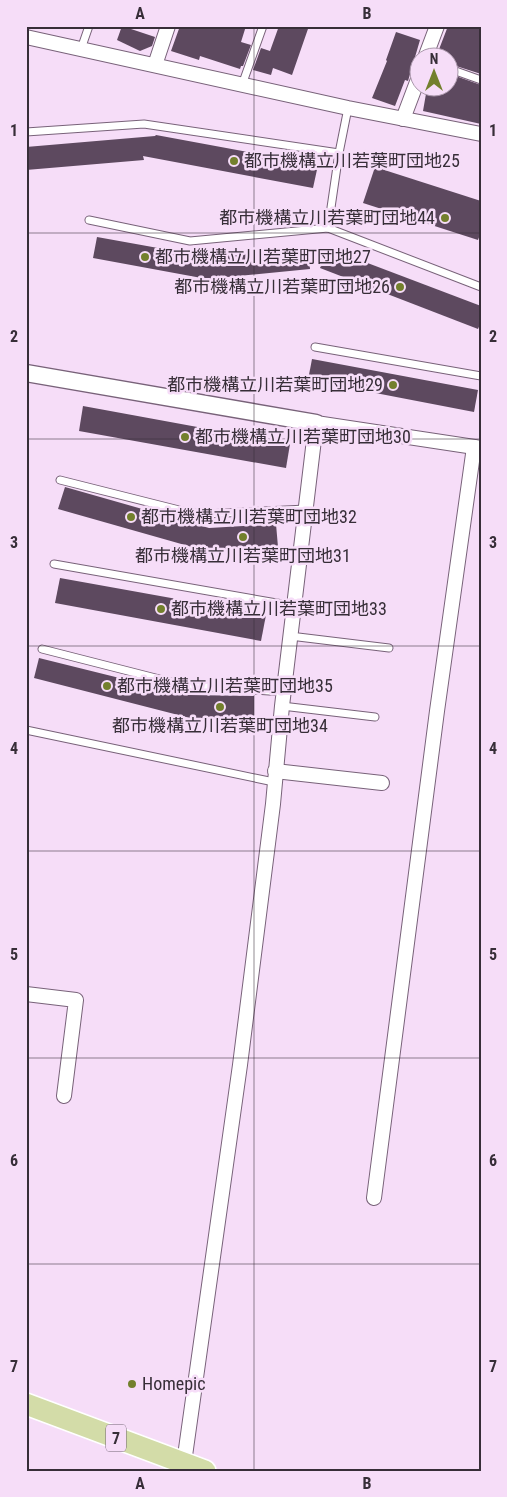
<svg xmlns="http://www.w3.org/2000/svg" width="507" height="1497" font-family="'Roboto Condensed','Noto Sans JP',sans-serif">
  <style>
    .building { fill: #5d495f }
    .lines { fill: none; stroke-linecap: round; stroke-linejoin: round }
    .service-casing { stroke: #786279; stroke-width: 9 }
    .minor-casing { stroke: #786279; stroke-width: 16 }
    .tertiary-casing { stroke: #786279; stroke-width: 19 }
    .primary-casing { stroke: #fff; stroke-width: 24 }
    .service { stroke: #fff; stroke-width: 7 }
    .minor { stroke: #fff; stroke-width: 14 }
    .tertiary { stroke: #fff; stroke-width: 16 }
    .primary { stroke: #d3dca8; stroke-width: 21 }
    .grid { fill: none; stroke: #372e38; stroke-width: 1; stroke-opacity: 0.55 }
    .poi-dot { fill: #73802d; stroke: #f6ddf8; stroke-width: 2 }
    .labels { text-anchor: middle; stroke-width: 5; stroke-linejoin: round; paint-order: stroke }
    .shield { fill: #f6ddf8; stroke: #706272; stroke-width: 1 }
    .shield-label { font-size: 16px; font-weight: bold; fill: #372e38 }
    .poi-label { font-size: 18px; fill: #372e38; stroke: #f6ddf8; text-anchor: start }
    .neatline { fill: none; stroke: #372e38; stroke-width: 2 }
    .grid-label { font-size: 16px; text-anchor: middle; font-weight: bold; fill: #372e38 }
  </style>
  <rect width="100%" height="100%" fill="#f6ddf8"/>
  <g class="building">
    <polygon points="122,26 155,37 152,46 140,51 117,40"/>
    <polygon points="180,26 246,26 241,42 251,45 243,66 241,66 240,69 200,56 199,60 171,51"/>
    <polygon points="279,26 309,26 292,75 273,68 271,75 253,70 261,48 270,51"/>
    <polygon points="448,26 481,26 481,74 450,64 450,58 442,57 441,53 438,52"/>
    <polygon points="396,32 420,40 408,81 405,80 395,106 372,98 387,61 386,60"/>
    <polygon points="450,74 481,85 481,124 423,111 427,88 450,88"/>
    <polygon points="156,135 318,165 313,188 143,156 144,160 26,170 26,147 155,136"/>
    <polygon points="375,167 481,201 481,232 478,240 363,203"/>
    <polygon points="97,237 208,257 308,248 310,269 207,279 93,258"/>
    <polygon points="328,248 481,306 481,322 478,329 320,268"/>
    <polygon points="312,359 478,390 474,412 308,380"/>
    <polygon points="83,406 290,444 286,468 79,431"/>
    <polygon points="65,487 209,528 276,524 278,547 206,551 58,509"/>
    <polygon points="60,578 266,615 261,641 55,603"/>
    <polygon points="39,658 188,695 254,696 254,719 190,718 34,678"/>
  </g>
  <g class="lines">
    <g class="service-casing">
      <g id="service">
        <polyline points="81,49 89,26"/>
        <polyline points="450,69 481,80"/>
        <polyline points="242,85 263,26"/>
        <polyline points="26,132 144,124 339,153"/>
        <polyline points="89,220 190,241 328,228 481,287"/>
        <polyline points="328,228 339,153 348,108"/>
        <polyline points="315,347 481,376"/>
        <polyline points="60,480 191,513 206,514 306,509"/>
        <polyline points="54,564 294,606"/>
        <polyline points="290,636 389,648"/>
        <polyline points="42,649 183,685 284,692"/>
        <polyline points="282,706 375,717"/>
        <polyline points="26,730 274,782"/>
      </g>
    </g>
    <g class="minor-casing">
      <g id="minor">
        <polyline points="26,37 348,108 481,134"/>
        <polyline points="425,58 437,26"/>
        <polyline points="155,65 168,26"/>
        <polyline points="403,119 420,74"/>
        <polyline points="275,771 382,783"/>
        <polyline points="26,994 76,1000 64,1096"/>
        <polyline points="374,1198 437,711 474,447"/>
        <polyline points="184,1463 240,1065 273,804 282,706 316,423 481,448"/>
      </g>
    </g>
    <g class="tertiary-casing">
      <polyline id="tertiary" points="26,373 316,423"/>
    </g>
    <g class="primary-casing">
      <polyline id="primary" points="26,1404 205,1471"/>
    </g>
    <use href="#service" class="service"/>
    <use href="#minor" class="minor"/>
    <use href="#tertiary" class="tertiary"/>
    <use href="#primary" class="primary"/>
  </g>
  <path class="grid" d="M254 26V1471M26 233H481M26 439H481M26 646H481M26 851H481M26 1058H481M26 1264H481"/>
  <g class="poi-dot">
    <circle cx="234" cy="161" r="5"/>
    <circle cx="445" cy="218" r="5"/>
    <circle cx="145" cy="257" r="5"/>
    <circle cx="400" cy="287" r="5"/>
    <circle cx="393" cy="385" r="5"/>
    <circle cx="185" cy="437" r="5"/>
    <circle cx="131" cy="517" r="5"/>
    <circle cx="243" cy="537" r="5"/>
    <circle cx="161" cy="609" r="5"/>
    <circle cx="107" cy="686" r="5"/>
    <circle cx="220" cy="707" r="5"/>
    <circle cx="132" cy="1384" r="5"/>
  </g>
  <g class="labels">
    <rect class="shield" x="106" y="1424.5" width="20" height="27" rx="4"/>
    <g class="shield-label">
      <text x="116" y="1444">7</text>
    </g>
    <g class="poi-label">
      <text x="244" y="167">都市機構立川若葉町団地25</text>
      <text x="435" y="224" text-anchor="end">都市機構立川若葉町団地44</text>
      <text x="155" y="263">都市機構立川若葉町団地27</text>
      <text x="390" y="293" text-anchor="end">都市機構立川若葉町団地26</text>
      <text x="383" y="391" text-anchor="end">都市機構立川若葉町団地29</text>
      <text x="195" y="443">都市機構立川若葉町団地30</text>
      <text x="141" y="523">都市機構立川若葉町団地32</text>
      <text x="243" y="562" text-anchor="middle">都市機構立川若葉町団地31</text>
      <text x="171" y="615">都市機構立川若葉町団地33</text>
      <text x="117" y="692">都市機構立川若葉町団地35</text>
      <text x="220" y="732" text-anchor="middle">都市機構立川若葉町団地34</text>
      <text x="142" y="1390">Homepic</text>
    </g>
  </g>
  <rect width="507" height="1497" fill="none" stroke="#f6ddf8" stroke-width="55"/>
  <g transform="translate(434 72)"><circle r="24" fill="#f6ddf8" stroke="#aa97ab"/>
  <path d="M0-4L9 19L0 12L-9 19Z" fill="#73802d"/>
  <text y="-8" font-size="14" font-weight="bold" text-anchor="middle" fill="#372e38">N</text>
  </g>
  <rect x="28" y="28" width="452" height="1442" class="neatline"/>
  <g class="grid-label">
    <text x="140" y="19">A</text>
    <text x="367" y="19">B</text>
    <text x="14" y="136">1</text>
    <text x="493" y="136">1</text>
    <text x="14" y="342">2</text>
    <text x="493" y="342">2</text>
    <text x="14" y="548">3</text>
    <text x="493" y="548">3</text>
    <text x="14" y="754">4</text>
    <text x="493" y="754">4</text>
    <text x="14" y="960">5</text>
    <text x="493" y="960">5</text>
    <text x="14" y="1166">6</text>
    <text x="493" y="1166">6</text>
    <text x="14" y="1372">7</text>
    <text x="493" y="1372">7</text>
    <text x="140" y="1489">A</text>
    <text x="367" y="1489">B</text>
  </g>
</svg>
